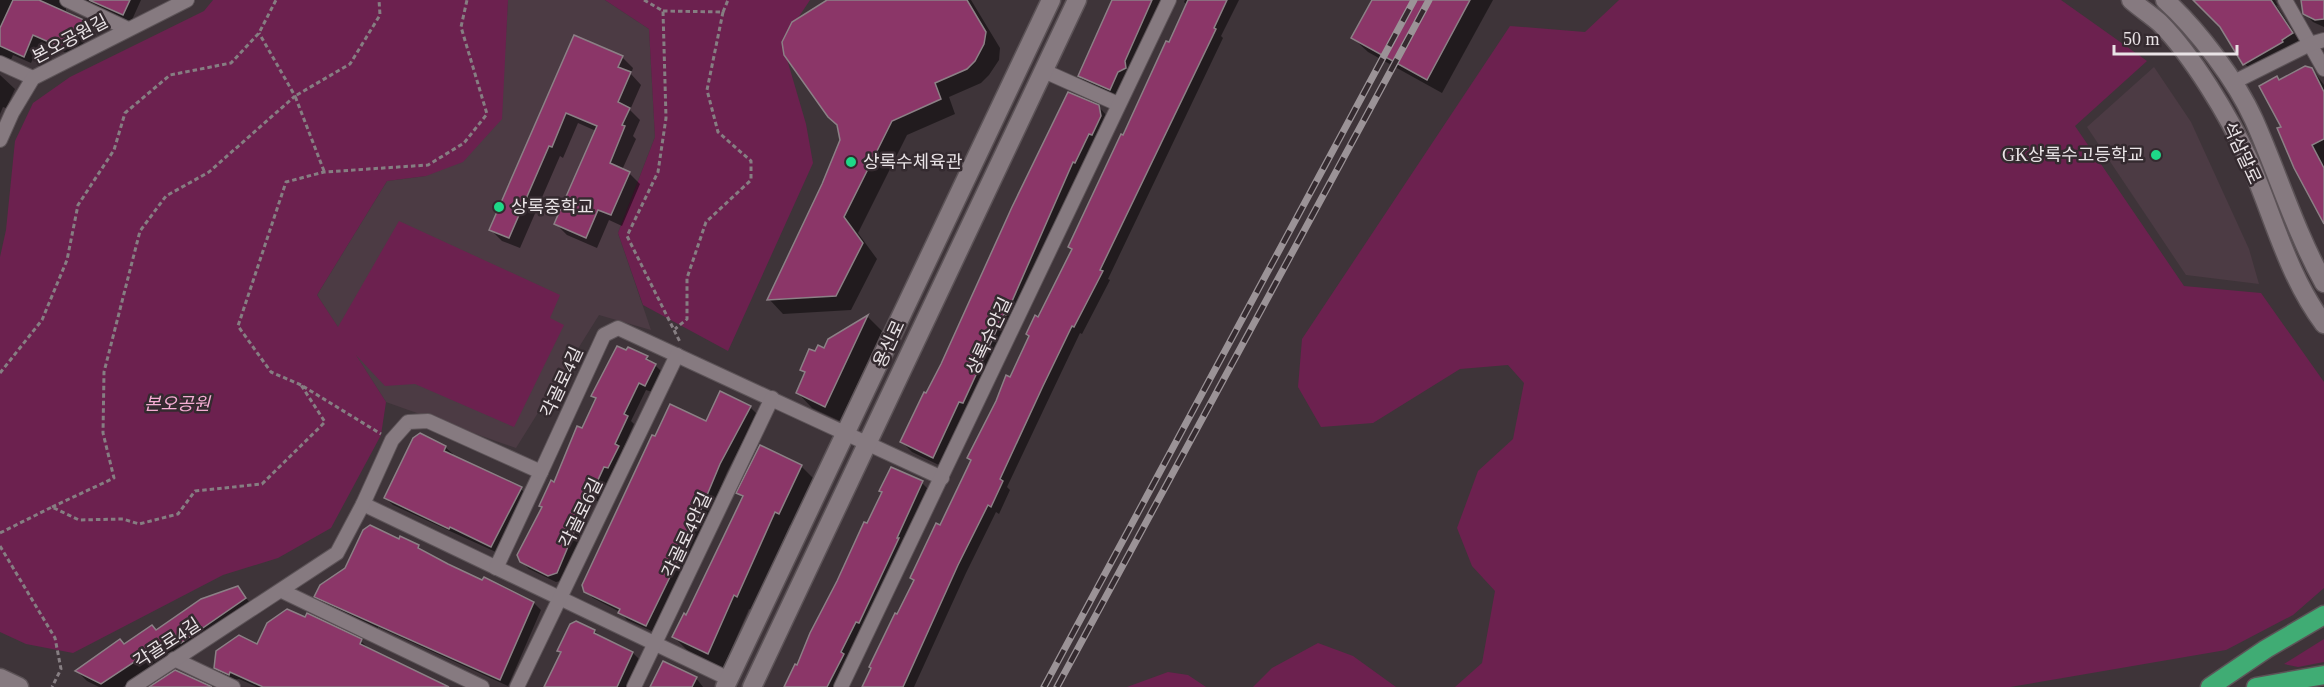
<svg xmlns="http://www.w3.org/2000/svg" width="2324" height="687" font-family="'Times New Roman','Noto Sans KR',serif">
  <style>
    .built { fill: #4c3b44 }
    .green { fill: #6c214f }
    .shadow { fill: #0007 }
    .building { fill: #8b3668; stroke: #8c8086; stroke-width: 1.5 }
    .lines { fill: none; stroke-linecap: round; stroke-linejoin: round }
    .street-casing { stroke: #5c5357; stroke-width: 16 }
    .secondary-casing { stroke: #5c5357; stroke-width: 21 }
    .highway-casing { stroke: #5c5357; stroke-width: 21 }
    .path { stroke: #867e82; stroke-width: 3; stroke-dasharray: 4.5 3; stroke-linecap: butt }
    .street { stroke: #867a80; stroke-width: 14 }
    .secondary { stroke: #867a80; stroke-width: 18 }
    .highway { stroke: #40ac74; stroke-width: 18 }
    .rail-casing { stroke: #9b9397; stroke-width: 7 }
    .rail { stroke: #342a2f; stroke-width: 4.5; stroke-dasharray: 14; stroke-linecap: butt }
    .poi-dot { fill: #1ed888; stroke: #342a2f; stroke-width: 2 }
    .labels { text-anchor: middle; stroke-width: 5; stroke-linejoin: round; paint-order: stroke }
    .street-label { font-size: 18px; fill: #e9e3e6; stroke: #342a2f }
    .poi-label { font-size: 18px; fill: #e9e3e6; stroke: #342a2f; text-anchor: start }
    .park-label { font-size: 18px; font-style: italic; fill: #f5aed4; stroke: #342a2f }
  </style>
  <rect width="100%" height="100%" fill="#3e3439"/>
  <g class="built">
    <polygon points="508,0 605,0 649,29 655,137 618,233 651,330 599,315 516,448 386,402 317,295 387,181 426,176 505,49"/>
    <polygon points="2154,67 2191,122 2249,249 2259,284 2186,275 2087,127"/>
  </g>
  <g class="green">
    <polygon points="213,0 508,0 502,119 463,162 426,176 387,181 317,295 338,327 399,221 560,295 550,318 564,325 514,427 415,384 385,386 356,355 386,402 381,435 331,528 278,558 223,575 73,653 26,644 0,632 0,257 6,230 15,141 33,103 70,77 204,11"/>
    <polygon points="605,0 810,0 782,42 806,124 813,163 728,351 643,305 618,233 655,137 649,29"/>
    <polygon points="1619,0 2061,0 2147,61 2075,126 2184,286 2261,293 2324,382 2324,588 2293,615 2226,650 2010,687 1455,687 1482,663 1495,591 1472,566 1457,528 1478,471 1513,439 1524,383 1508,365 1460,369 1373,423 1321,427 1298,387 1302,339 1510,26 1585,32"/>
    <polygon points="2324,639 2324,662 2298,667 2284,664"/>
    <polygon points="1318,643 1353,656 1396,687 1253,687 1272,668"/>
    <polygon points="1168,672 1188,675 1206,687 1127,687"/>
  </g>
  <g class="shadow">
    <polygon points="0,0 70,0 66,5 66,11 83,19 91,27 80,51 69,54 41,42 31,63 13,55 10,62 0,67"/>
    <polygon points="82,0 141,0 131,22"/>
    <polygon points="830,0 971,0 1000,48 999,60 989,75 981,83 949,97 955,114 907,135 858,233 877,259 851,310 783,314 769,299 823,185 842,140"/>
    <polygon points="1115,0 1163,0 1118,97 1087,84 1079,76"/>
    <polygon points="1185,0 1239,0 1221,36 1223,38 1108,279 1110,280 1082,334 1080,333 1051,394 1007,487 1010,490 999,514 996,512 966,573 914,687 864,687 915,581 912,578 940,527 1073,250 1124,137 1187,5 1184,2"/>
    <polygon points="1374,0 1493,0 1442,93 1368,52 1353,38"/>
    <polygon points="2195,0 2275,0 2278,6 2276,5 2300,42 2253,72 2245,64 2221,27"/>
    <polygon points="2303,0 2324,0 2324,27 2313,22 2305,14"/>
    <polygon points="575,37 622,57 633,68 631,74 641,85 630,110 640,120 633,136 636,139 622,170 629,173 640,184 622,226 609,220 597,248 567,235 556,224 596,131 578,123 563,158 560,156 520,248 502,241 491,230"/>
    <polygon points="2313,70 2324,85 2324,220 2283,127 2280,81"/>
    <polygon points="0,75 15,89 6,108 3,107 0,114"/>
    <polygon points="1098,106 1108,117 943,467 912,452 902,442 927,395"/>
    <polygon points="868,317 882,331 840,421 812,408 798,393 806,374 802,369 816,353 825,350 829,340"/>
    <polygon points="629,349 647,357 662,372 652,392 646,390 631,421 634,424 622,451 625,454 616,474 612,473 599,502 595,500 579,536 582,539 564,580 556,582 529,569 521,561 555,484 597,400 593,396"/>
    <polygon points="750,407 757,414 727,472 697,544 654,632 627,620 620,612 593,598 585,591 707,423"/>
    <polygon points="445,447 453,454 452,456 521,489 528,496 498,553 393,505 385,498"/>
    <polygon points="801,466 816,481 794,527 790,525 752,610 749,609 723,668 689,652 674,637 687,616 743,498 738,493"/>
    <polygon points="922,483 931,492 842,687 786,687 798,667 868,525"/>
    <polygon points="399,541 418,546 425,554 483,582 485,579 534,603 541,610 508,686 378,627 377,629 324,604 316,596"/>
    <polygon points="238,588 255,609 185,645 123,687 99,687 87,681 77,671"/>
    <polygon points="307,615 361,641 369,649 446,687 257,687 239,679 234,680 223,675 215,667 305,619"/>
    <polygon points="595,631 602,639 633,653 640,660 628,687 546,687 562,653 559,650"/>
    <polygon points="696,678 703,687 651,687"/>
  </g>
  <g class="building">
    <polygon points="13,0 39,0 84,20 73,43 60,47 33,35 24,57 0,46 0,28"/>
    <polygon points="89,0 130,0 123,15"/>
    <polygon points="827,0 967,0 986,32 984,44 975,61 967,69 935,83 941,99 892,121 844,217 863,243 836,296 767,300 822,184 840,140 837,125 828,117 784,55 782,42 792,22"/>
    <polygon points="1112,0 1152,0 1125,61 1126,68 1118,72 1110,90 1078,76"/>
    <polygon points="1188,0 1227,0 1214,28 1216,29 1100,270 1103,271 1074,327 1072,326 1043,386 1000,479 1003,481 991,507 988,505 958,565 903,687 862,687 871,668 869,667 895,613 897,614 914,580 910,578 936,523 940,525 971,460 967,458 996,401 1006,375 1010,377 1029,336 1026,334 1035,315 1038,317 1072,249 1068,247 1121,134 1123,135 1166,41 1169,42"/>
    <polygon points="1372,0 1470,0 1427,80 1351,38"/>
    <polygon points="2193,0 2271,0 2293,33 2282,40 2283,42 2243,65 2220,27"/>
    <polygon points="2301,0 2324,0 2324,19 2315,20 2303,14"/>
    <polygon points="574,35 623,56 618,67 631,72 618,102 630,108 622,125 625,126 610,163 630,172 611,215 598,210 586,238 554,224 597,126 566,113 552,147 549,146 509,238 489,230"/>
    <polygon points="2305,66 2312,68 2324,92 2324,139 2312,145 2324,168 2324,224 2294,168 2277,128 2281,127 2259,86 2277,76 2279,80"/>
    <polygon points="1068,92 1099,105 1101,116 1092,135 1089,134 1075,163 1073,162 1006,315 1004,314 963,403 959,402 933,458 900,442 924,392 926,393 941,364 1012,207"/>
    <polygon points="868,315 825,407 796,393 805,372 800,370 809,349 815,351 818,345 824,348 828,339"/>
    <polygon points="617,346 626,350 628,347 648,356 646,359 656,364 645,386 639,383 624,414 628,416 615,444 619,446 608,468 604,467 591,495 588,494 572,529 575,530 557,573 548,576 520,562 517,555 542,507 539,506 551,480 554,482 577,426 582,428 596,398 591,396"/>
    <polygon points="720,391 751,406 720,464 690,536 646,626 618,613 620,609 584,592 582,585 652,435 655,436 670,404 706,421"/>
    <polygon points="420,433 446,446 444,451 522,487 491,547 450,527 449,529 384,498 413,438"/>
    <polygon points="760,445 802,465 779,514 775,512 737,597 734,595 708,654 672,637 684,613 686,615 743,496 736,493"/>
    <polygon points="891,467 923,481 897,538 899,538 859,623 856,622 841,652 844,654 827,687 784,687 795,664 797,665 810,633 837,581 864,522 867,523 882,492 879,491"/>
    <polygon points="370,525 399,539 400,536 419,545 418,548 448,564 482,580 484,577 534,602 500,680 314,597 320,585 345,568 363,530"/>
    <polygon points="238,586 246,598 181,643 175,635 101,684 75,671 120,639 124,644 152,625 156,630 201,599"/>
    <polygon points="287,609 305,617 307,613 362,639 360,644 449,687 263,687 230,672 229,675 214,668 216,651 239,635 257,644 267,623"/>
    <polygon points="576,621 595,630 594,633 633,652 617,687 544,687 561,652 557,651 570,624"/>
    <polygon points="663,661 697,677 692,687 650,687"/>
    <polygon points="175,670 210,686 212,687 149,687"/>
  </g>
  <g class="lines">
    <g class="street-casing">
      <g id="street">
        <polyline points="67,0 128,29"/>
        <polyline points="2285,0 2324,69"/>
        <polyline points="0,63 33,78"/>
        <polyline points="1044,71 1118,104"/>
        <polyline points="2234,82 2310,44 2324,40"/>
        <polyline points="0,140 12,113 33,78 187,0"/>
        <polyline points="363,504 729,679"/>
        <polyline points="496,568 541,472"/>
        <polyline points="282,591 482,687"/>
        <polyline points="174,659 233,687"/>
        <polyline points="133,687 337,553 363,504 392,440 408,422 428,421 541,472 604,335 618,328 942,478"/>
        <polyline points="517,687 677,355"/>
        <polyline points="634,687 772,398"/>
        <polyline points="841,687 1169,0"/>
      </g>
    </g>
    <g class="secondary-casing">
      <g id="secondary">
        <path d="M2131 0C2140 8 2151 15 2160 23 2192 55 2229 116 2248 158 2273 214 2287 275 2324 324"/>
        <path d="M2165 0C2197 29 2236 80 2254 120 2278 174 2295 231 2324 283"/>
        <polyline points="0,678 19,687"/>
        <polyline points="725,687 1051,0"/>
        <polyline points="752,687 1077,0"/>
      </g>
    </g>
    <g class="highway-casing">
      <g id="highway">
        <polyline points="2210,687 2266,649 2324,615"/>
        <polyline points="2256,687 2324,675"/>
      </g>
    </g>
    <g class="path">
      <polyline points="644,0 663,11 666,118 658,172 627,236 680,342"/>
      <polyline points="663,11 723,12 707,90 718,132 751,161 751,180 706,222 687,278 687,319 675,329"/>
      <polyline points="723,12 728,0"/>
      <polyline points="324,171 295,96 350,64 380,15 379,0"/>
      <polyline points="0,373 42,320 67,260 78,205 114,150 125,113 170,75 231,63 259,33 276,0"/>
      <polyline points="301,385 271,372 238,326 286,182 324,172 428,165 464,143 487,114 461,27 467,0"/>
      <polyline points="52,507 114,478 103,433 104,372 140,231 166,196 209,172 295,96 259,33"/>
      <polyline points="0,533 52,507 79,520 123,519 139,524 178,514 195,491 262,484 325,422 301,385 381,434"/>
      <polyline points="0,546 55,638 61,669 52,687"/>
    </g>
    <use href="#street" class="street"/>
    <use href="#secondary" class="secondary"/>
    <use href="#highway" class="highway"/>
    <g class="rail-casing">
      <g id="rail">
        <polyline points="1044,687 1414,0"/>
        <polyline points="1057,687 1429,0"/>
      </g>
    </g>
    <use href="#rail" class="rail"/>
  </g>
  <g class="poi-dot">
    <circle cx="2156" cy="155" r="6"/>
    <circle cx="851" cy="162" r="6"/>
    <circle cx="499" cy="207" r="6"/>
  </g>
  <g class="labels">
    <g class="street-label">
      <text transform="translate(70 39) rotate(-28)" y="6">본오공원길</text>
      <text transform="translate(2242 153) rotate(65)" y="6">석삼말로</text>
      <text transform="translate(989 336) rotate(-65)" y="6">상록수안길</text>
      <text transform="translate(889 344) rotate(-65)" y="6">용신로</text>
      <text transform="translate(562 382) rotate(-65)" y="6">각골로4길</text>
      <text transform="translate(581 513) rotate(-64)" y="6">각골로6길</text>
      <text transform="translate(687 535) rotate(-65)" y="6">각골로4안길</text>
      <text transform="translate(167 643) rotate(-33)" y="6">각골로4길</text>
    </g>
    <g class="poi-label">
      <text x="2144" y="161" text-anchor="end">GK상록수고등학교</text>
      <text x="863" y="168">상록수체육관</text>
      <text x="511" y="213">상록중학교</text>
    </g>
    <g class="park-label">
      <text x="177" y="410">본오공원</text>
    </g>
  </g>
  <path d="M2114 45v9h123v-9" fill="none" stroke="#e9e3e6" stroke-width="3"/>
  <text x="2123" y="45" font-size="18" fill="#e9e3e6" stroke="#342a2f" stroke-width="4.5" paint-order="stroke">50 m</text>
</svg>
